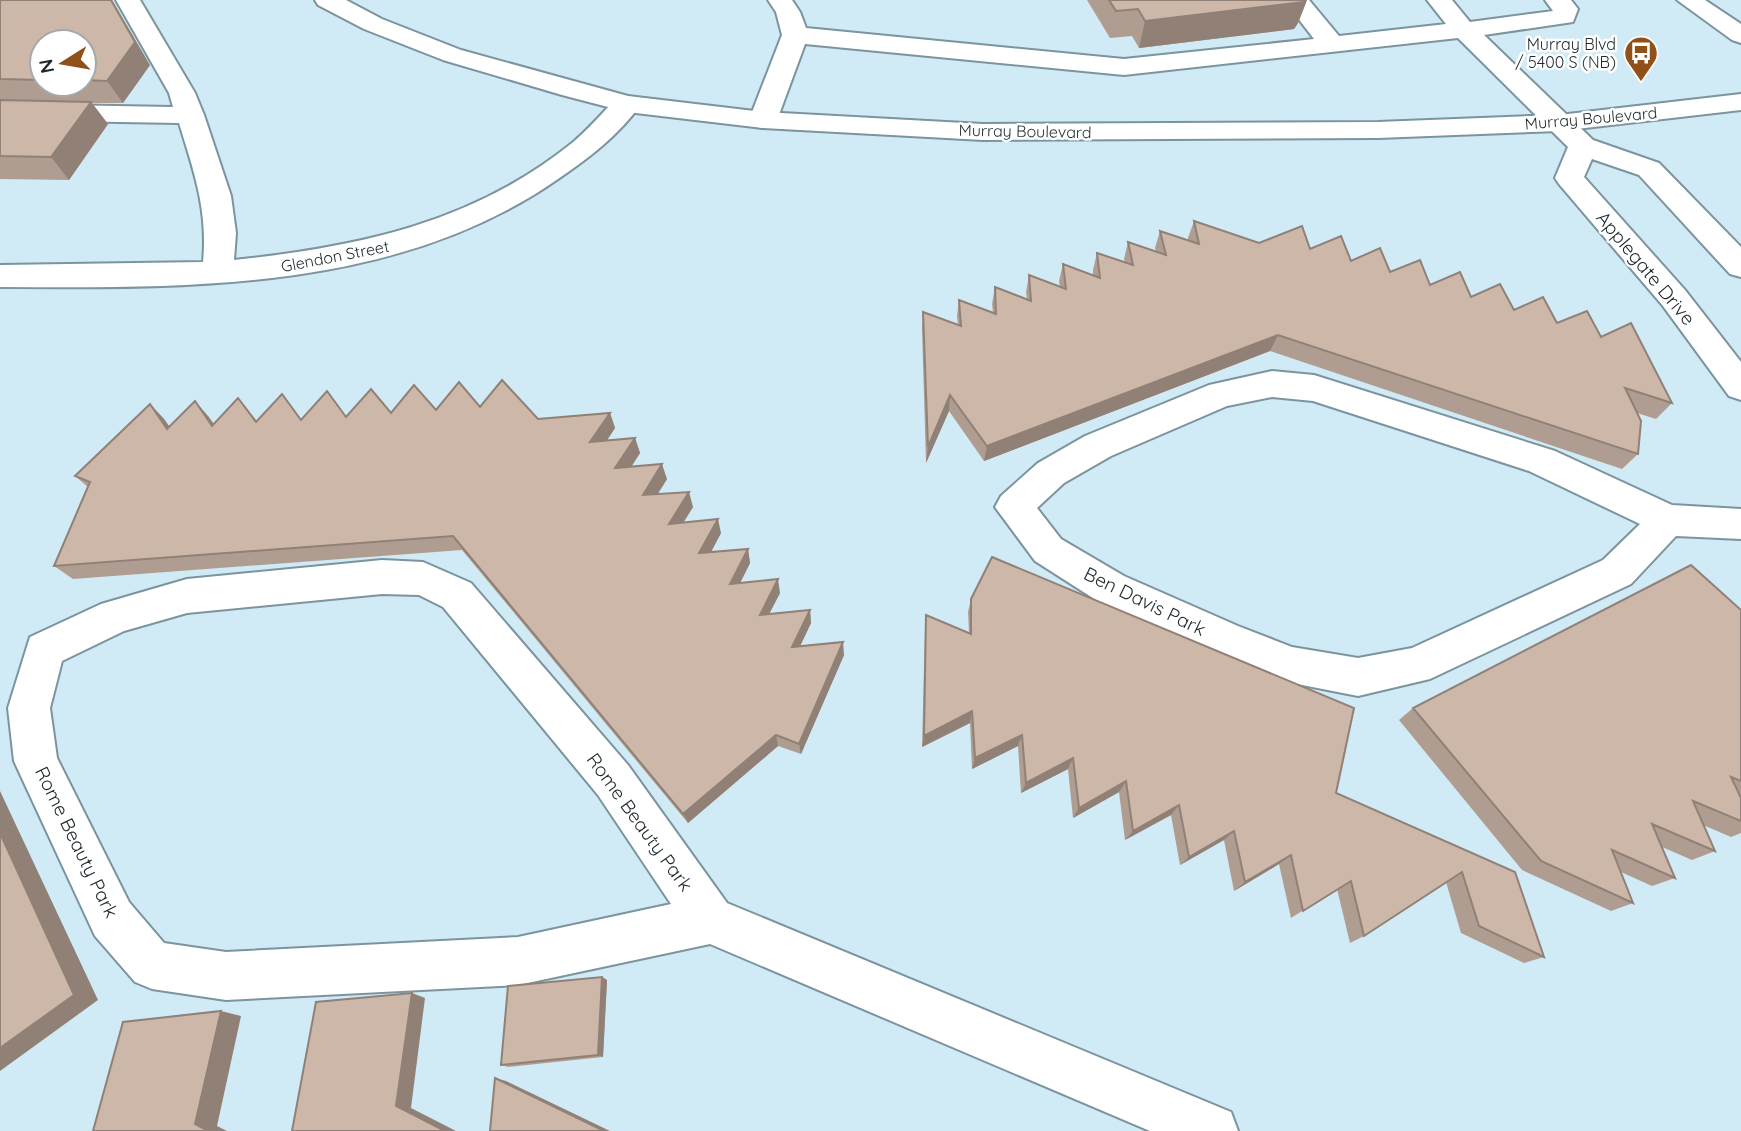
<svg xmlns="http://www.w3.org/2000/svg" width="1741" height="1131" font-family="Quicksand,sans-serif">
<style>
.lines{fill:none;stroke-linecap:round;stroke-linejoin:round}
.minor-casing{stroke:#7b949e;stroke-width:4}
.major-casing{stroke:#7b949e;stroke-width:4}
.minor{fill:#fff;fill-rule:evenodd}
.major{fill:#fff;fill-rule:evenodd}
.wall{fill:#b09d91;fill-rule:evenodd}
.shaded-wall{fill:#908076}
.building{fill:#cdb7a9;stroke:#908076;stroke-width:2}
.labels{text-anchor:middle;stroke-width:5;stroke-linejoin:round;paint-order:stroke}
.far-poi-label{font-size:16px;fill:#1f292d;stroke:#fff;text-anchor:end}
.far-street-label{font-size:16px;fill:#1f292d;stroke:#fff}
.street-label{font-size:19px;fill:#1f292d;stroke:#fff}
</style>
<rect width="100%" height="100%" fill="#d0eaf6"/>
<g class="lines">
<g class="minor-casing">
<path id="minor" d="M116 0H140L195 93 204 115 231 196 236 233 234 260C358 247 473 223 572 143 588 130 602 113 617 98L627 96 637 98 641 104C619 135 589 158 558 179 396 292 190 288 0 287V265L203 262C208 210 194 172 179 123L0 120V104L173 107 169 93Z
M768 0H792L800 12 806 28 1124 59 1314 39 1284 0H1309L1339 36 1446 24 1427 0H1452L1470 22 1553 11 1545 0H1571L1578 9 1573 22 1484 35 1593 140 1659 163 1741 247V277L1730 274 1639 175 1592 159 1584 177 1685 290 1741 362V400L1729 396 1663 306 1559 184 1555 178 1568 147 1458 38 1124 75 805 44 777 120 773 126 763 128 753 126 749 120 782 35 776 12Z
M1677 0H1705L1741 24V43L1732 40Z
M1272 371 1314 375 1555 451 1672 505 1741 509V539L1676 536 1631 584 1430 679 1358 696 1292 683 1210 652 1096 600 1035 561 995 507 1001 496 1038 463 1085 436 1209 385ZM1272 397 1313 401 1529 471 1640 524 1603 560 1412 648 1358 658 1292 647 1238 626 1124 576 1061 539 1037 508 1064 483 1111 456 1227 406Z
M382 560 423 562 471 583 628 765 727 903 1231 1112 1238 1131H1150L710 944 518 985 226 1000 152 989 135 982 95 936 14 761 8 708 30 637 101 604 187 579ZM382 594 419 595 443 607 598 795 671 904 518 937 226 952 164 943 129 902 57 758 50 708 62 661 124 631 187 613Z"/>
</g>
<g class="major-casing">
<path id="major" d="M315 0H346L382 19 461 50 628 96 763 112 983 124 1378 122 1559 115 1741 94V110L1559 131 1378 138 983 140 763 128 627 112 562 95 443 60 364 29 318 5Z"/>
</g>
<use href="#minor" class="minor"/>
<use href="#major" class="major"/>
</g>
<path class="wall" d="M0 0 150 65 123 103H92L108 124 69 180 0 179ZM42 42H84V84H42Z
M1087 0H1307L1298 23 1294 29 1139 48 1132 36 1110 38Z
M1194 221 1259 243 1310 249 1390 272 1601 337 1672 403 1656 419 1637 413 1638 454 1622 469 1270 351 984 461 949 411 926 463 922 328 923 312 958 325 957 316 959 300 993 312 992 304 995 287 1027 299 1026 292 1029 275 1060 287 1059 281 1063 264 1093 275V270L1097 253 1125 263 1124 259 1128 242 1156 252 1155 248 1160 231 1188 240V238Z
M238 398 257 421 301 420 480 407 538 419 610 413 615 428 607 440 635 438 640 453 631 467 667 479 657 494 693 507 683 522 721 533 711 552 748 549 750 563 740 583 780 593 769 614 810 610 811 623 800 646 844 655 801 754 778 746 688 823 462 550 73 579 54 566 88 487 75 476 150 404 164 419 169 426 208 416 214 424Z
M971 599 1336 793 1515 872 1544 957 1524 963 1461 933 1446 882 1364 936 1350 943 1337 889 1291 918 1279 864 1234 891 1224 840 1180 865 1171 815 1125 840 1119 792 1073 818 1068 769 1021 793 1018 746 972 769 970 723 922 747 925 629 926 615 969 633 968 612Z
M1741 610V833L1731 837 1703 825 1715 851 1692 860 1662 847 1675 878 1652 886 1621 872 1633 903 1611 911 1522 870 1399 720 1413 708Z
M602 977 607 980 603 1057 508 1067 501 1065Z"/>
<path class="shaded-wall" d="M111 0H112L150 65 123 103 107 81Z
M1307 0 1298 23 1294 29 1139 48 1145 21Z
M91 102 108 124 69 180 51 157Z
M1278 335 1270 351 984 461 987 446Z
M950 395 949 411 926 463 928 447Z
M195 401 208 416 225 441 212 426Z
M150 404 164 419 181 444 167 429Z
M610 413 615 428 596 457 590 442Z
M635 438 640 453 621 483 615 468Z
M662 464 667 479 648 510 643 495Z
M689 492 693 507 674 538 669 524Z
M718 519 721 533 703 567 699 553Z
M748 549 750 563 733 597 730 584Z
M778 579 780 593 762 628 760 615Z
M810 610 811 623 794 659 792 647Z
M843 642 844 655 801 754 799 744Z
M972 711 970 723 922 747 924 736Z
M776 735 778 746 688 823 683 814Z
M1022 735 1018 746 972 769 975 758Z
M1073 758 1068 769 1021 793 1026 783Z
M1126 781 1119 792 1073 818 1079 808Z
M0 791 98 1000 0 1071Z
M1179 805 1171 815 1125 840 1133 831Z
M1234 831 1224 840 1180 865 1189 857Z
M1291 855 1279 864 1234 891 1245 882Z
M602 977 607 980 603 1057 598 1055Z
M412 993 425 998 411 1108 456 1131H445L396 1106Z
M221 1011 241 1016 217 1126 227 1131H208L195 1124Z
M495 1078 506 1081 610 1131H604Z"/>
<path class="building" d="M0 0H111L135 42 107 81 84 80V42H42V80L0 79Z
M1109 0H1305L1304 2 1145 21 1138 9 1116 11Z
M0 100 91 102 51 157 0 156Z
M1194 221 1259 243 1302 226 1310 249 1341 236 1351 261 1380 248 1390 272 1420 260 1430 285 1460 272 1471 297 1500 284 1514 310 1543 297 1557 323 1587 311 1601 337 1631 323 1672 403 1625 388 1641 421 1638 454 1278 335 987 446 950 395 928 447 923 312 961 326 959 300 996 314 995 287 1031 301 1029 275 1066 289 1063 264 1100 278 1097 253 1133 265 1128 242 1166 255 1160 231 1199 244Z
M502 380 538 419 610 413 590 442 635 438 615 468 662 464 643 495 689 492 669 524 718 519 699 553 748 549 730 584 778 579 760 615 810 610 792 647 843 642 799 744 776 735 683 814 453 536 54 566 90 482 75 476 150 404 167 429 195 401 212 426 238 398 256 422 282 394 301 420 327 391 346 417 371 389 391 413 414 385 436 410 459 382 480 407Z
M992 557 1354 708 1336 793 1515 872 1544 957 1479 926 1462 872 1364 936 1351 881 1303 911 1291 855 1245 882 1234 831 1189 857 1179 805 1133 831 1126 781 1079 808 1073 758 1026 783 1022 735 975 758 972 711 924 736 926 615 971 634V599Z
M1691 565 1741 610V781L1731 777 1741 798V821L1693 801 1715 851 1652 824 1675 878 1612 850 1633 903 1541 861 1413 708Z
M0 833 74 995 0 1048Z
M602 977 598 1055 501 1065 508 986Z
M412 993 396 1106 445 1131H292L316 1002Z
M221 1011 195 1124 208 1131H93L123 1022Z
M495 1078 604 1131H490Z"/>
<defs>
<g id="bus-pin" transform="scale(1.75)"><path d="M0 17L-7.5 6A9.5 9.5 0 1 1 7.5 6Z" fill="#905018" stroke="#fff"/><path d="M-5-6H5V4H4V6H2V4H-2V6H-4V4H-5ZM-3.5-4V0h7V-4ZM-3.5 1.2v1.5H-2V1.2ZM2 1.2v1.5H3.5V1.2Z" fill="#fff"/></g>
</defs>
<g fill-rule="evenodd">
<use href="#bus-pin" x="1641" y="53"/>
</g>
<g class="labels">
<g class="far-poi-label">
<text x="1616" y="50">Murray Blvd<tspan x="1616" dy="18">/ 5400 S (NB)</tspan></text>
</g>
<g class="far-street-label">
<text transform="translate(1591 118) rotate(-5)" y="6">Murray Boulevard</text>
<text transform="translate(1025 131) rotate(1)" y="6">Murray Boulevard</text>
<text transform="translate(335 256) rotate(-11)" y="6">Glendon Street</text>
</g>
<g class="street-label">
<text transform="translate(1646 268) rotate(50)" y="7">Applegate Drive</text>
<text transform="translate(1145 601) rotate(26)" y="7">Ben Davis Park</text>
<text transform="translate(640 822) rotate(54)" y="7">Rome Beauty Park</text>
<text transform="translate(77 842) rotate(64)" y="7">Rome Beauty Park</text>
</g>
</g>
<g transform="translate(63 63) rotate(259)"><circle r="33" fill="#ffffff" stroke="#a5a9ab" stroke-width="2"/>
<path d="M0-5L12 26L0 18L-12 26Z" fill="#905018"/>
<text y="-10" font-size="19" font-weight="bold" text-anchor="middle" fill="#1f292d">N</text>
</g>
</svg>
